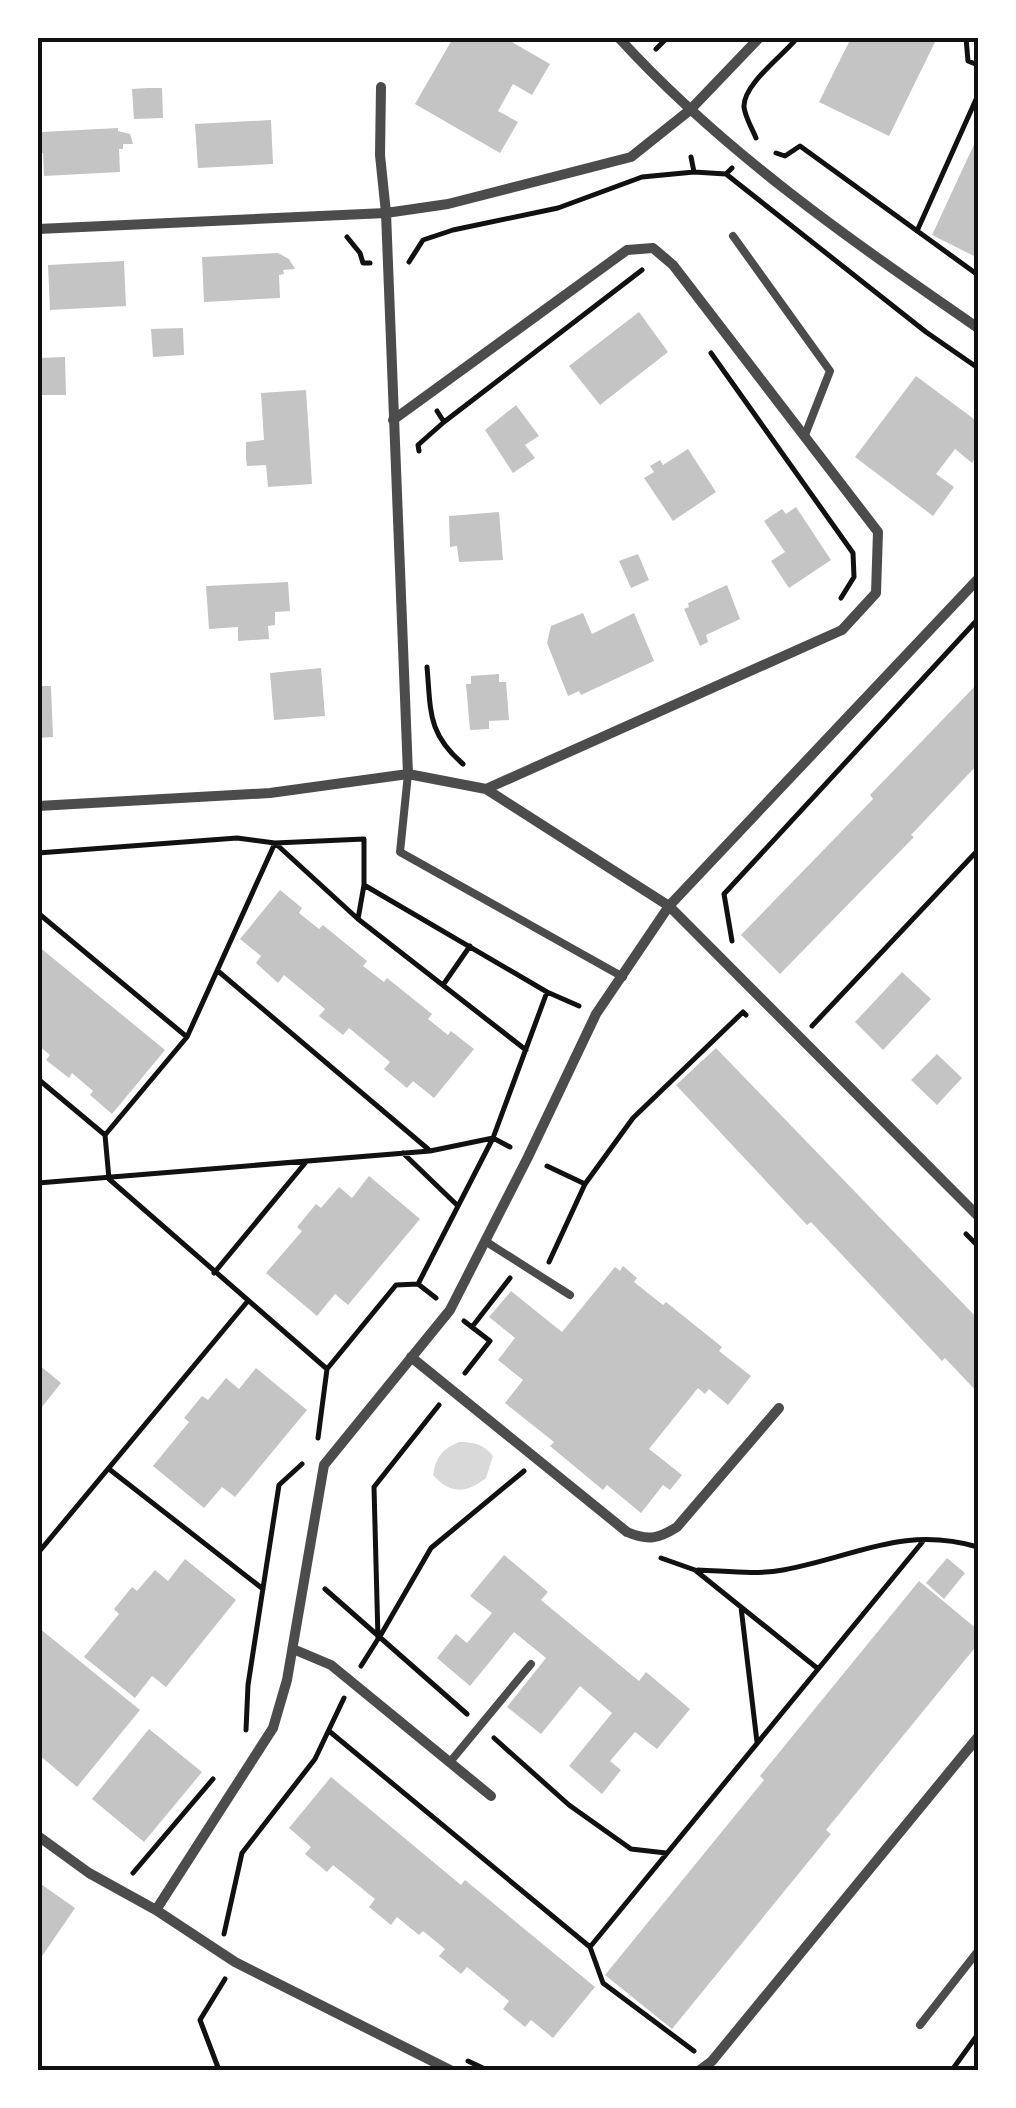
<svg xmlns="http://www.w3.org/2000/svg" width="1016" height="2108" font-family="Montserrat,sans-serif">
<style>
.water{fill:#d9d9d9}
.building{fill:#c4c4c4}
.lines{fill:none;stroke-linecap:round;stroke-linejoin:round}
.path{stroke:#111;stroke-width:5}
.service{stroke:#4c4c4c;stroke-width:8}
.minor{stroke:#4c4c4c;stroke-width:10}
.neatline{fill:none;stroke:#111;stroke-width:4}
</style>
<rect width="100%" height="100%" fill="#fff"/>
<path class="water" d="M459 1442C474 1442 483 1444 493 1456L486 1478C466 1494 450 1494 433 1475 436 1457 442 1449 459 1442Z"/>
<path class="building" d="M453 38H505L550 64 532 95 513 84 498 111 518 122 500 153 415 104Z
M851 38H937L889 136 819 102Z
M148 88H162L163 118 134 119 132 89Z
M271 120 273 164 198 168 195 124Z
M118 128V131L130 134 133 144H123V149H119L120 172 44 176 43 153H38V136L42 132Z
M978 136V258L932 235Z
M278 253 289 259 295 269 283 270 284 274 279 275 280 298 204 302 202 257Z
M124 261 126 306 50 310 48 265Z
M639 312 668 352 600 405 569 366Z
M183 328 184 355 153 357 151 329Z
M65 357 66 395H38V358Z
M916 376 978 422V454L972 463 955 449 936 474 954 487 933 516 855 457Z
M306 390 312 484 268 487 266 465 247 466 246 459V442L264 440 261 393Z
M516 405 539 436 525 445 535 458 513 473 485 430Z
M688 449 716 492 673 521 644 478 654 472 650 466 660 460 663 465Z
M796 507 831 560 789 588 771 561 785 552 764 521 782 509 786 514Z
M499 512 503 560 459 562 457 546 450 547 449 516Z
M638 554 649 580 631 588 619 561Z
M288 582 290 611 275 612V625L268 626 269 639 238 641V627L209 629 206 586Z
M727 585 740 619 706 635 708 642 700 646 684 609 689 607 688 603Z
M583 613 592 634 634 613 654 661 581 695 579 691 568 696 547 643 551 626Z
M321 668 325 716 274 720 270 673Z
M499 674V682H506L509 720 489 721V729L470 730 466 684H471V676Z
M978 683V764L911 835 914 837 780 974 741 935 873 799 870 795Z
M38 686H51L53 737 38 738Z
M280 890 302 908 299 913 319 929 323 925 367 961 363 966 384 982 387 978 432 1014 428 1019 448 1035 451 1031 474 1049 434 1098 413 1081 407 1088 384 1069 390 1062 349 1028 343 1035 319 1016 325 1009 284 975 278 983 256 963 261 956 240 939Z
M38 946 165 1050 112 1114 90 1095 93 1091 72 1073 69 1078 46 1060 50 1055 38 1045Z
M902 972 931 999 883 1050 855 1022Z
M716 1048 978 1319V1393L945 1358 942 1361 811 1222 807 1225 676 1085Z
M937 1054 962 1078 937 1105 911 1080Z
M369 1176 420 1219 348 1305 335 1294 317 1316 266 1273 302 1231 297 1227 316 1204 321 1208 339 1187 352 1198Z
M623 1266 637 1278 634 1282 663 1305 666 1302 722 1347 719 1351 751 1376 728 1405 709 1389 705 1394 698 1388 649 1449 682 1475 670 1490 663 1485 641 1513 607 1485 603 1490 550 1446 554 1442 505 1403 523 1380 498 1360 515 1338 489 1317 511 1291 562 1332 615 1267 620 1271Z
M38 1364 61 1383 38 1412Z
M256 1368 307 1410 235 1497 222 1487 204 1508 153 1466 189 1422 184 1418 202 1396 208 1400 226 1378 239 1389Z
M504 1555 548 1592 541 1600 639 1681 646 1672 690 1709 657 1749 635 1732 610 1761 621 1770 602 1794 569 1766 612 1713 580 1686 541 1734 507 1707 546 1658 514 1632 470 1686 437 1658 456 1634 467 1643 492 1613 470 1596Z
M947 1558 965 1573 944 1599 926 1583Z
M185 1559 236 1600 166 1687 152 1676 135 1698 84 1657 119 1614 114 1609 132 1587 137 1591 155 1570 168 1581Z
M919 1581 978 1630V1644L826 1830 831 1834 672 2029 605 1975 764 1780 760 1776Z
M39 1628 140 1710 77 1787 38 1754Z
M149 1729 202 1772 144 1842 92 1799Z
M331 1777 461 1885 465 1880 595 1987 553 2038 531 2020 525 2027 503 2009 509 2001 467 1967 461 1974 439 1956 445 1949 423 1931 419 1935 397 1917 391 1925 369 1907 375 1899 333 1865 327 1872 305 1854 311 1847 289 1828Z
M38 1882 75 1908 38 1962Z"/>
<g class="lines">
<path class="path" d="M966 38 968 61 978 65
M656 49 667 38
M756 138C752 128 745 117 744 107 743 84 784 55 797 38
M776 153 785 156 800 146 978 275
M691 157 694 172 726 174
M732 168 726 174 926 332 978 368
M917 231 978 95
M347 237 360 253 363 263H370
M409 262 423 240 453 230 558 208 642 177 694 172
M711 353 853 553 854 577 841 598
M437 411 444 422 642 270
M419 451 418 445 444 422
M427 667C431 711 427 733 463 764
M38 853 237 838 275 843 364 839V885L547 992 579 1006
M38 913 187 1037
M358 919 364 885
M732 941 724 894 978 619
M218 971 428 1149
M443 985 470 946
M812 1026 978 850
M38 1079 105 1135
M403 1153 458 1206
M547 1166 585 1184
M38 1183 430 1151 493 1138 510 1147
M966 1234 978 1246
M549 1262 585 1184 633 1118 743 1012 746 1015
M214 1273 306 1162
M436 1298 418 1284 493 1138 547 992
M464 1321 490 1341 465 1373
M472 1327 510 1278
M327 1369 109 1179 105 1135 187 1037 275 843 358 919 526 1050
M318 1438 327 1369 396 1285 418 1284
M109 1469 263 1589
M38 1553 247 1302
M661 1558 695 1570 817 1668
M698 1570C726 1571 755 1575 783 1570 855 1557 902 1525 978 1547
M325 1589 467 1714
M741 1607 757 1742
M379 1638 431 1548 524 1471
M361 1666 378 1639 374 1487 439 1405
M246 1730 248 1685 279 1485 302 1464
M329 1731 590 1947 924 1540
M494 1738 569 1805 631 1849 666 1853
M133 1873 213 1779
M224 1934 242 1853 315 1759 344 1698
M590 1947 603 1983 694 2051
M468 2061 487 2070
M219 2070 200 2020 225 1979
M952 2070 978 2034"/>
<path class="service" d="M733 236 830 371 805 435
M408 774 400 852 623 977
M485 1241 570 1295
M450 1762 531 1664
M920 2025 978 1951"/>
<path class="minor" d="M619 38C723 152 852 241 978 328
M381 87 380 155 386 213 408 774 486 789 669 906 978 1216
M38 229 386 213 448 204 631 157 690 110 759 38
M393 420 627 250 653 248 673 265 878 532 876 593 842 630 486 789
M38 806 270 793 408 774
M411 1357 627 1532C648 1541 658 1539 677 1527L779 1408
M293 1649 331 1665 491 1796
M38 1836 89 1873 156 1910 235 1962 450 2070
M156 1910 273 1728 287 1680 324 1465 450 1310 528 1157 596 1014 669 906 978 579
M700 2070 712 2061 978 1737"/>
</g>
<rect width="1016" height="2108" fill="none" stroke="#ffffff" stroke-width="80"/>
<rect x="40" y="40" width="936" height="2028" class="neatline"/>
</svg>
